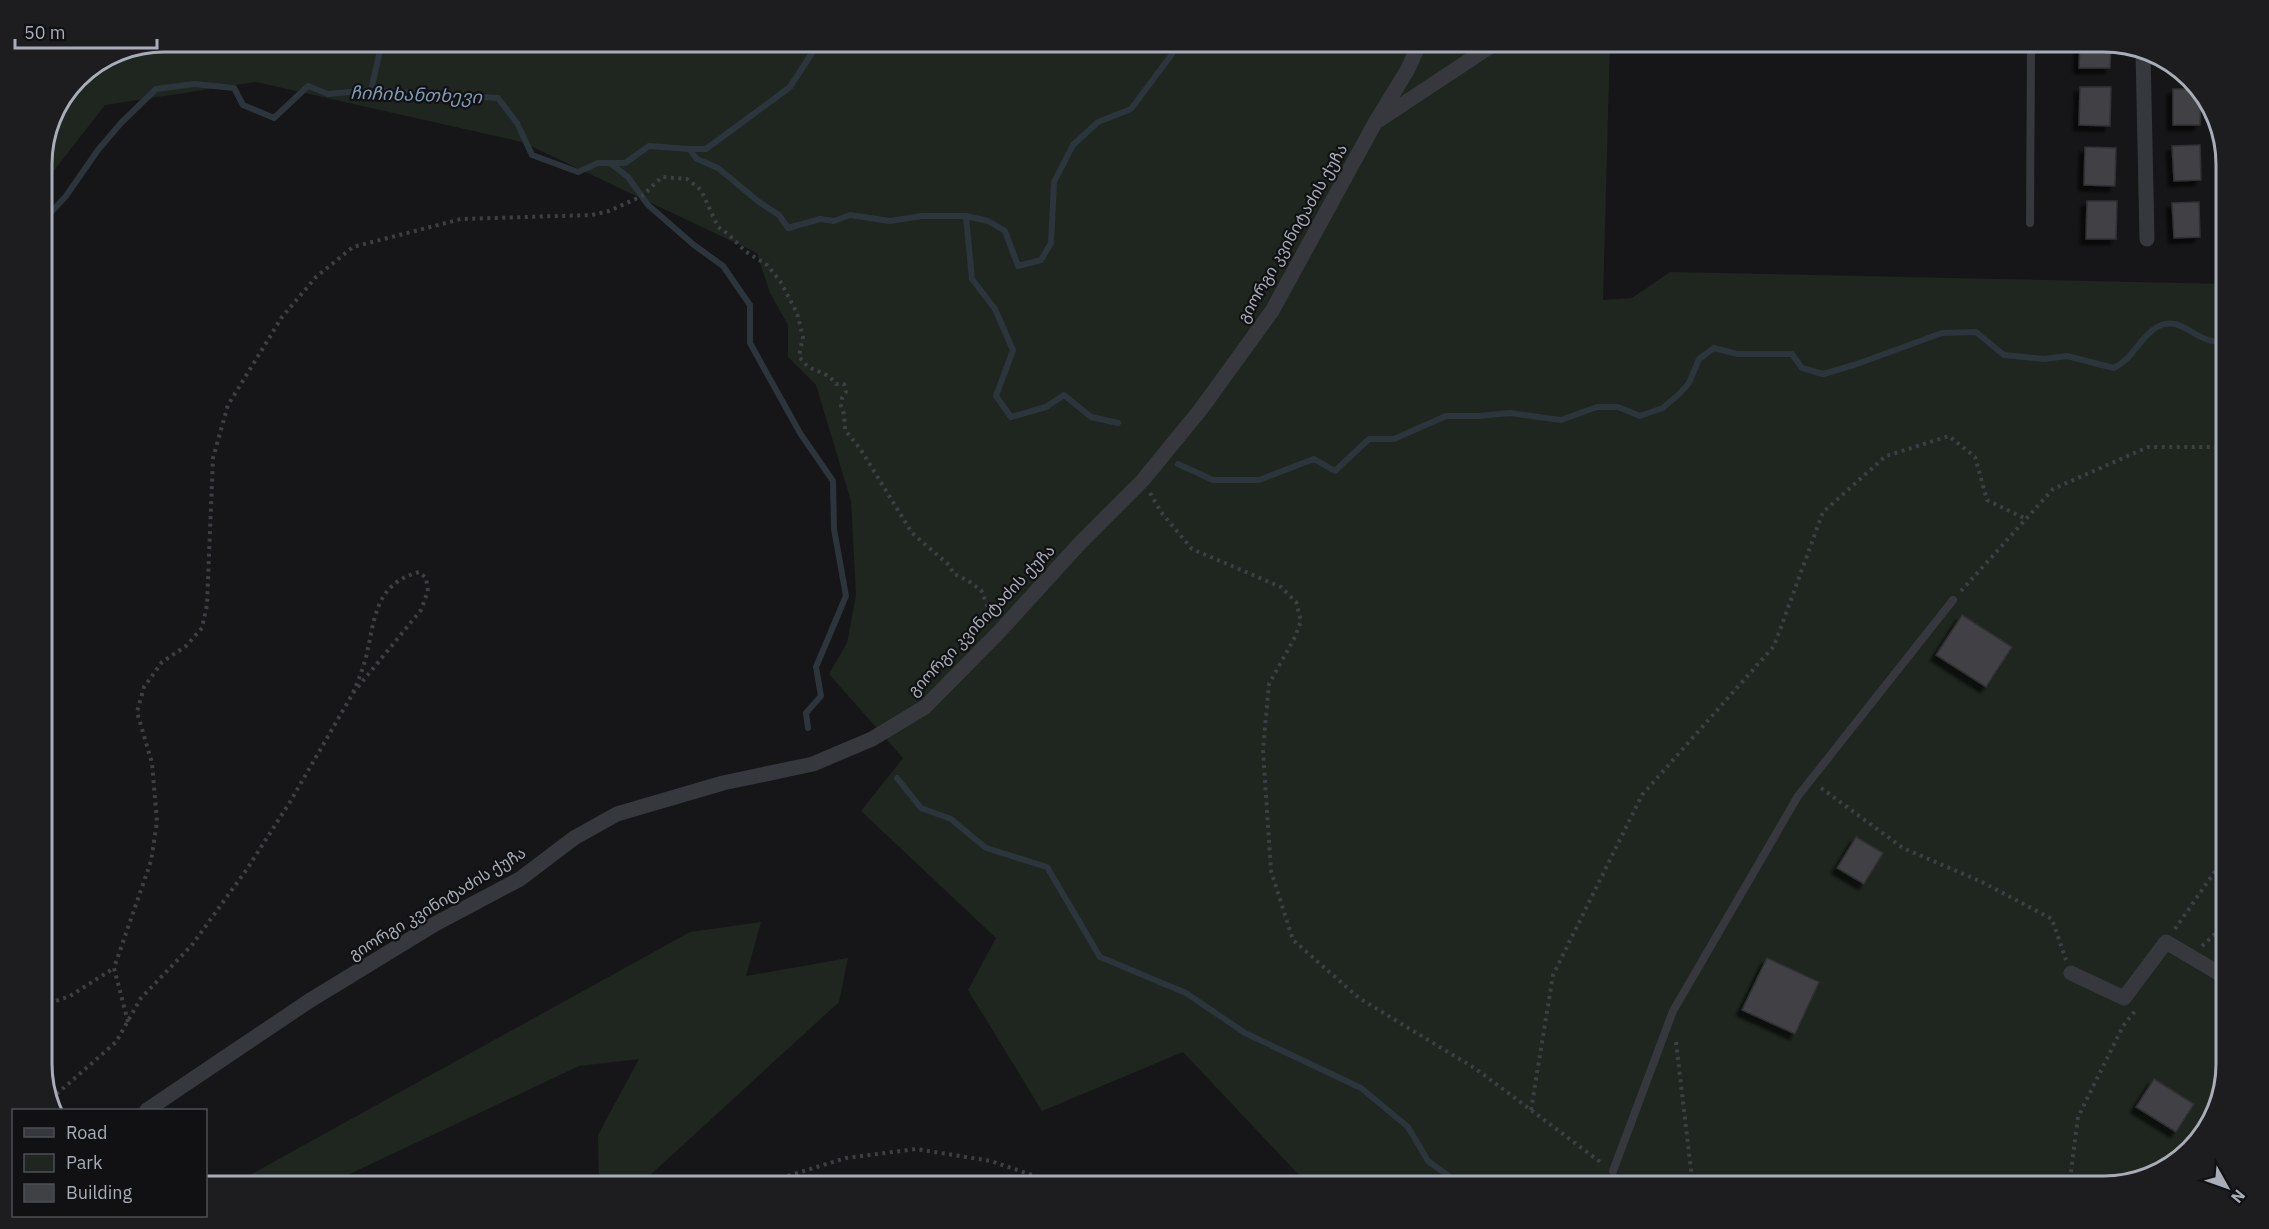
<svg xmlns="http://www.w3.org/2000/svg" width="2269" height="1229" font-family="'IBM Plex Sans','Noto Sans Georgian',sans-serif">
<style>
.green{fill:#1e261f}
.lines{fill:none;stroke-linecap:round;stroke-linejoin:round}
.stream{stroke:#2c353c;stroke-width:6}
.building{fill:#404145;stroke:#303034;stroke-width:1.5;filter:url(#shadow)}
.path{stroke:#3d3f44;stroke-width:4;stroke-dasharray:3 4.5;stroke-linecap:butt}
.service{stroke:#37383d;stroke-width:8}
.minor{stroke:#37383d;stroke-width:15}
.labels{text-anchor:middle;stroke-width:4.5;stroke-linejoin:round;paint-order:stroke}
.street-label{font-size:16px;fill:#a8adb8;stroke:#111113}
.water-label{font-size:18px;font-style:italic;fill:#7f9bb3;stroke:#111113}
.rim{fill:none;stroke:#a8adb8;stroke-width:3}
</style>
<defs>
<filter id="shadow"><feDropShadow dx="-5.5" dy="5.5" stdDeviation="1.5" flood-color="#0009"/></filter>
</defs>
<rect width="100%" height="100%" fill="#161618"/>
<path class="green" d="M165 42H1610L1603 300 1632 298 1670 272 2227 284V1064L2214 1119 2166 1170 2104 1187H1313L1297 1173 1183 1052 1042 1111 968 990 996 938 861 811 903 758 829 674 847 643 856 595 851 501 816 385 788 357V325L770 293 757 253 522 142 256 82 105 105 42 186V157L55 111 78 78 118 51Z
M761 922 746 976 848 958 839 1002 647 1178 623 1187H599L598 1135 639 1059 579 1066 322 1187H228L690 932Z"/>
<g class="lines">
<path class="stream" d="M371 90 382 42
M689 149H706L790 87 819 42
M610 163 628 177 648 205 694 245 723 266 750 305V343L800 433 833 481 834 529 846 596 816 667 821 696 806 713 808 728
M966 216 972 279 995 309 1013 350 996 396 1011 417 1046 407 1064 395 1091 417 1118 423
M42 222 66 196 98 150 121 123 156 89 194 84 234 88 243 105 274 118 308 86 328 94 371 90 498 98 517 123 532 155 578 172 598 163H625L649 146 689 149 697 159 718 168 759 202 779 215 788 228 820 219 834 221 850 215 890 221 922 216H966L988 221 1005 231 1018 266 1041 260 1051 243 1054 182 1073 145 1098 122 1131 109 1181 42
M1178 464 1213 480H1259L1314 459 1335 471 1369 439H1394L1446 416H1478L1510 413 1561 420 1597 407H1618L1640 416 1663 408 1679 394 1689 383 1699 359 1714 348 1737 354H1792L1802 368 1823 374 1854 365 1942 333 1976 332 2004 355 2044 359 2067 356 2114 368C2133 359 2139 338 2157 327 2179 314 2195 340 2213 341 2217 341 2223 339 2227 338
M897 778 921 808 951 819 986 848 1047 867 1100 957 1186 993 1245 1033 1361 1088 1408 1127 1428 1161 1464 1187"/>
</g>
<path class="building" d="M2080 42 2111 44 2110 68H2079Z
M2080 87H2111L2110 126 2079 125Z
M2173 89H2198L2201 92 2200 125H2173Z
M2200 145 2201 180 2174 181 2172 146Z
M2085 147 2116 148 2115 186 2084 185Z
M2087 201H2117L2116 239H2086Z
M2199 202 2200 237 2174 238 2172 203Z
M1962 615 2012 647 1986 687 1936 655Z
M1856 837 1883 853 1864 884 1837 868Z
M1767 958 1819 982 1795 1034 1742 1010Z
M2154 1079 2194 1104 2176 1132 2136 1107Z"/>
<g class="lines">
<path class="path" d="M1150 493 1161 512 1192 549 1281 587 1296 602 1301 621 1295 637 1269 684 1263 750 1271 871 1293 940 1359 998 1476 1069 1603 1164
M1961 591 2053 489 2148 447H2227
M1821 788 1903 848 1982 882 2052 919 2066 960
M2175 929 2227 854
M2202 946 2227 923
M42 1006 70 996 114 968
M128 1022 114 968 151 861 157 822 152 763 137 712 144 687 162 662 186 646 202 628 207 605 213 458 228 405 282 317 316 277 353 247 461 219 592 215 609 211 642 196 662 177 687 179 701 190 718 227 728 234 745 251 767 265 780 281 797 313 803 337 799 356C810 375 825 368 836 384H844L846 392 842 398 841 406 844 414 845 430 861 450 912 533 949 565 954 574 967 580 981 590 992 618
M1676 1042 1693 1187
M51 1099 116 1042 141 998 192 945 247 869 290 802 353 693 421 610 428 591 426 578 419 572C374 584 375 620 366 657 363 669 358 681 353 693
M1531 1110 1553 975 1642 795 1774 646 1823 512 1886 456 1949 436 1975 457 1987 500 2026 519
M1621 1177 1635 1187
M752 1187 846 1158 916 1149 991 1161 1067 1187
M2069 1187 2078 1117 2123 1026 2135 1011"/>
<path class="service" d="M2030 223 2031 42
M1613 1171 1673 1011 1798 796 1953 600"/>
<path class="minor" d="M2143 51 2147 239
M1379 120 1497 42
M2071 973 2124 998 2166 942 2227 978
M147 1110 309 1001 435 924 520 879 574 838 617 814 723 783 813 764 872 739 925 707 998 633 1081 542 1143 480 1201 409 1272 311 1375 123 1408 69 1420 42"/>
</g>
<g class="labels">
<g class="street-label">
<text transform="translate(1292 233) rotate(-60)" y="6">გიორგი კვინიტაძის ქუჩა</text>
<text transform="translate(981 620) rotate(-46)" y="6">გიორგი კვინიტაძის ქუჩა</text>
<text transform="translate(437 903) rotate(-31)" y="6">გიორგი კვინიტაძის ქუჩა</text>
</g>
<g class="water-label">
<text transform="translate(416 95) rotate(2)" y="6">ჩიჩიხანთხევი</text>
</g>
</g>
<path d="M0 0H2269V1229H0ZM164 52H2104A112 112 0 0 1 2216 164V1064A112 112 0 0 1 2104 1176H164A112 112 0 0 1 52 1064V164A112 112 0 0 1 164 52Z" fill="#1d1d20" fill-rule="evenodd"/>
<path class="rim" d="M164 52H2104A112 112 0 0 1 2216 164V1064A112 112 0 0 1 2104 1176H164A112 112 0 0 1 52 1064V164A112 112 0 0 1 164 52Z"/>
<rect x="12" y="1109" width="195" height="108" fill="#111113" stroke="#4d4f55" stroke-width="1.5"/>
<rect x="24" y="1128" width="30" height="9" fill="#37383d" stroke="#4d4f55" stroke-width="1.5"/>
<text x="66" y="1139" font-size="18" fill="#a8adb8">Road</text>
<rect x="24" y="1154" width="30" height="18" fill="#1e261f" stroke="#4d4f55" stroke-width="1.5"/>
<text x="66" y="1169" font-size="18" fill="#a8adb8">Park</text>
<rect x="24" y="1184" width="30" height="18" fill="#404145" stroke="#4d4f55" stroke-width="1.5"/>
<text x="66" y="1199" font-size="18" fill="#a8adb8">Building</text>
<g transform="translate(2227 1187) rotate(130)" stroke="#111113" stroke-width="4.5" paint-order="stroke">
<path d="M0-4.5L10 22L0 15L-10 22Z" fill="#a8adb8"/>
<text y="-9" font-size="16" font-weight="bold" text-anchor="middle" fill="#a8adb8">N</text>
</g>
<path d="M15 39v9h142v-9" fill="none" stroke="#a8adb8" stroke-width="3"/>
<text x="24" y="39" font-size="18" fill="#a8adb8" stroke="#111113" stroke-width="4.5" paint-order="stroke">50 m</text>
</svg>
